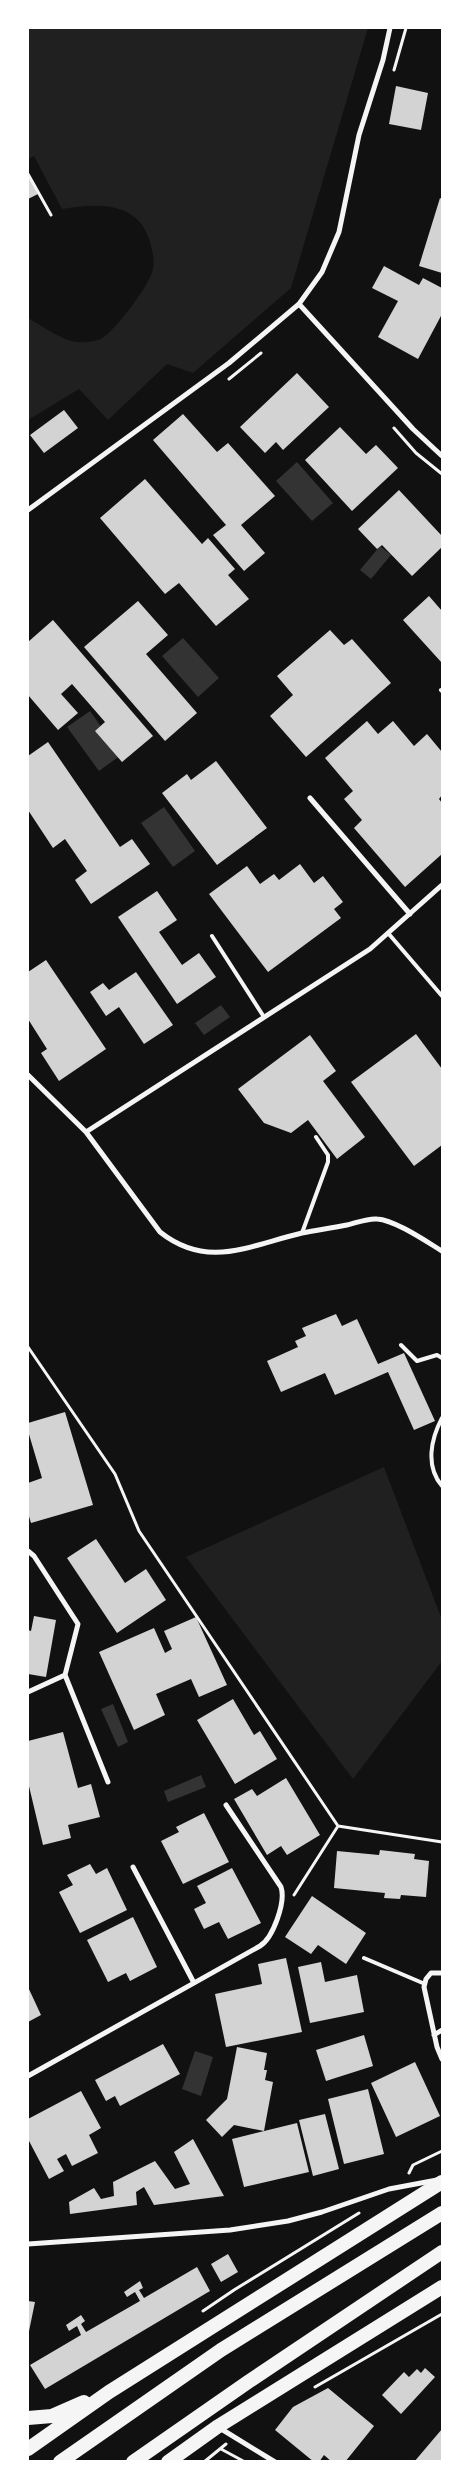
<svg xmlns="http://www.w3.org/2000/svg" width="470" height="2489" font-family="'Open Sans',sans-serif">
<style>
.green{fill:#202020}
.water{fill:#333}
.building{fill:#d3d3d3}
.lines{fill:none;stroke-linecap:round;stroke-linejoin:round}
.path{stroke:#f5f5f5;stroke-width:3}
.service{stroke:#f5f5f5;stroke-width:4}
.minor{stroke:#f5f5f5;stroke-width:5}
.trunk{stroke:#f5f5f5;stroke-width:14}
</style>
<rect width="100%" height="100%" fill="#111"/>
<path class="green" d="M28 28H368L291 288 193 373 167 364 108 420 79 389 28 420V318C41 325 64 342 78 342 84 343 96 341 101 339 114 332 150 285 153 269 155 259 152 249 149 239 137 201 96 203 62 209L34 156 28 159Z
M384 1467 442 1620V1661L353 1779 186 1557Z"/>
<path class="water" d="M297 462 333 503 312 521 276 481Z
M380 546 391 555 371 579 360 570Z
M183 638 219 678 198 697 162 656Z
M90 711 121 755 99 771 67 727Z
M164 807 195 851 173 867 141 823Z
M221 1005 230 1017 204 1035 195 1023Z
M113 1704 128 1742 118 1747 101 1709Z
M201 1775 206 1787 168 1802 164 1791Z
M195 2051 213 2057 201 2096 182 2089Z"/>
<path class="building" d="M396 86 428 93 421 130 389 124Z
M28 175 38 194 28 199Z
M440 198 442 199V273L419 266Z
M384 266 419 285 423 278 442 288V314L418 359 378 337 398 301 372 288Z
M297 373 329 407 283 450 276 442 265 453 240 427Z
M64 410 78 428 44 453 30 435Z
M183 414 217 452 228 443 275 496 241 525 265 553 244 571 213 535 226 525 153 440Z
M340 427 366 454 376 445 398 468 352 511 305 460Z
M145 479 202 544 208 538 235 569 228 575 249 599 216 626 179 583 165 594 100 518Z
M399 490 442 536V547L412 576 382 545 377 549 358 529Z
M429 596 442 611V663L403 620Z
M138 601 168 635 146 654 197 713 165 741 84 647Z
M53 620 153 736 122 762 95 731 105 722 72 684 61 694 78 713 58 730 28 695V642Z
M330 630 344 645 352 639 391 683 306 757 270 716 293 695 277 676Z
M367 721 378 734 393 721 414 746 427 734 442 752V795L439 799 442 803V854L405 887 354 828 362 820 344 799 353 791 325 758Z
M48 742 120 847 132 839 150 864 91 904 75 880 87 871 65 839 53 848 28 810V756Z
M216 761 267 828 217 865 162 793 187 774 191 780Z
M300 864 314 883 323 876 343 902 334 909 341 918 268 972 209 894 247 866 260 884 274 874 279 880Z
M157 891 177 920 159 932 182 965 199 953 216 977 177 1004 118 917Z
M46 960 106 1049 59 1081 41 1053 47 1049 28 1019V972Z
M136 972 173 1025 144 1044 119 1007 106 1016 90 992 103 983 109 990Z
M416 1034 442 1069V1145L414 1166 351 1082Z
M310 1035 336 1071 323 1081 365 1137 337 1159 308 1120 291 1133 264 1123 238 1089Z
M336 1314 342 1326 357 1319 378 1364 404 1353 435 1421 414 1430 388 1372 335 1395 325 1373 281 1392 267 1361 298 1347 295 1341 306 1336 302 1328Z
M65 1412 93 1505 31 1523 28 1513V1483L42 1478 28 1431V1423Z
M96 1539 125 1583 146 1569 166 1600 117 1633 67 1558Z
M34 1616 56 1620 46 1677 28 1674V1630L31 1631Z
M196 1617 227 1685 199 1697 191 1679 156 1694 165 1715 134 1730 99 1652 154 1628 165 1653 172 1649 164 1631Z
M233 1699 254 1735 260 1731 277 1759 235 1784 197 1720Z
M63 1732 78 1788 91 1784 100 1817 68 1825 71 1838 43 1845 28 1782V1741Z
M286 1778 320 1835 287 1855 281 1846 267 1855 234 1799 252 1789 257 1796Z
M204 1813 229 1862 183 1884 161 1841 179 1832 176 1827Z
M380 1850 415 1854 414 1859 429 1861 426 1897 401 1895 400 1899 384 1898 385 1893 334 1888 337 1851 379 1855Z
M90 1864 96 1874 107 1868 127 1910 80 1933 59 1892 73 1885 67 1875Z
M232 1868 261 1923 228 1939 219 1922 204 1929 194 1909 206 1903 197 1886Z
M312 1896 366 1933 346 1964 318 1945 311 1954 285 1937Z
M133 1917 157 1967 130 1981 126 1973 108 1982 87 1940Z
M286 1958 302 2032 226 2047 215 1994 262 1984 258 1964Z
M321 1962 325 1982 357 1975 364 2012 310 2023 298 1967Z
M28 1987 41 2015 28 2022Z
M364 2035 373 2066 326 2081 316 2050Z
M163 2044 180 2074 120 2106 115 2096 106 2101 95 2080Z
M237 2047 267 2053 264 2070H267L265 2080 273 2082 264 2131 234 2125 222 2137 206 2120 227 2099Z
M415 2062 440 2116 396 2137 371 2083Z
M368 2089 384 2154 344 2164 328 2099Z
M81 2091 101 2128 89 2135 98 2153 72 2166 66 2154 57 2159 64 2171 49 2179 28 2139V2119Z
M325 2114 339 2169 313 2176 299 2120Z
M297 2123 309 2172 244 2187 232 2139Z
M193 2139 224 2196 154 2205 144 2187 136 2192 137 2205 70 2214 69 2202 94 2188 101 2199 114 2196 113 2182 155 2161 175 2189 190 2184 174 2152Z
M228 2254 238 2272 221 2282 211 2264Z
M197 2267 210 2291 45 2389 30 2365 81 2335 77 2326 69 2331 66 2325 81 2315 85 2321 81 2324 86 2332 140 2301 135 2292 127 2297 124 2292 140 2281 143 2288 139 2290 144 2298Z
M28 2301 35 2302 28 2336Z
M425 2368 435 2377 401 2414 382 2395 404 2372 409 2377 417 2369 421 2373Z
M328 2388 374 2426 345 2462H332L324 2455 319 2462H314L275 2430 293 2407Z
M442 2429V2462H414Z"/>
<g class="lines">
<path class="path" d="M394 70 406 28
M28 174 51 215
M229 379 261 353
M394 428 416 453 442 474
M28 1347 115 1474 139 1531 338 1826 442 1842
M294 1895 338 1826
M409 2173 413 2165 442 2151
M203 2311 234 2290 359 2213
M315 2387 442 2314
M221 2449 245 2462
M204 2462 226 2444"/>
<path class="service" d="M441 690 442 691
M388 933 442 996
M212 936 264 1017
M302 1233 328 1162V1155L316 1137
M401 1345 417 1361 437 1355 442 1358
M442 1418C431 1439 425 1466 442 1486
M364 1958 425 1984"/>
<path class="minor" d="M299 304 413 429 442 456
M28 510 229 363 299 304 322 272 339 232 359 135 383 60 390 28
M310 798 410 914
M28 1075 86 1132 160 1232C208 1270 250 1245 302 1233 317 1230 332 1228 347 1225 356 1223 368 1218 377 1219 395 1220 427 1242 442 1251
M86 1132 370 949 442 885
M28 1551 34 1556 78 1624 65 1675 28 1692
M65 1675 108 1782
M133 1867 194 1983
M442 1973H431L426 1979 424 1987 437 2047 442 2059
M434 2035 442 2030
M28 2076 260 1946C273 1938 286 1902 281 1887L226 1805
M28 2244 230 2230 288 2221 322 2212 389 2189 437 2180
M218 2427 275 2462"/>
<path class="trunk" d="M28 2418 52 2416 84 2402
M28 2449 109 2392 442 2182
M60 2462 221 2350 442 2213
M133 2462 248 2382 442 2252
M168 2462 217 2427 442 2287"/>
</g>
<rect width="470" height="2489" fill="none" stroke="#ffffff" stroke-width="58"/>
</svg>
